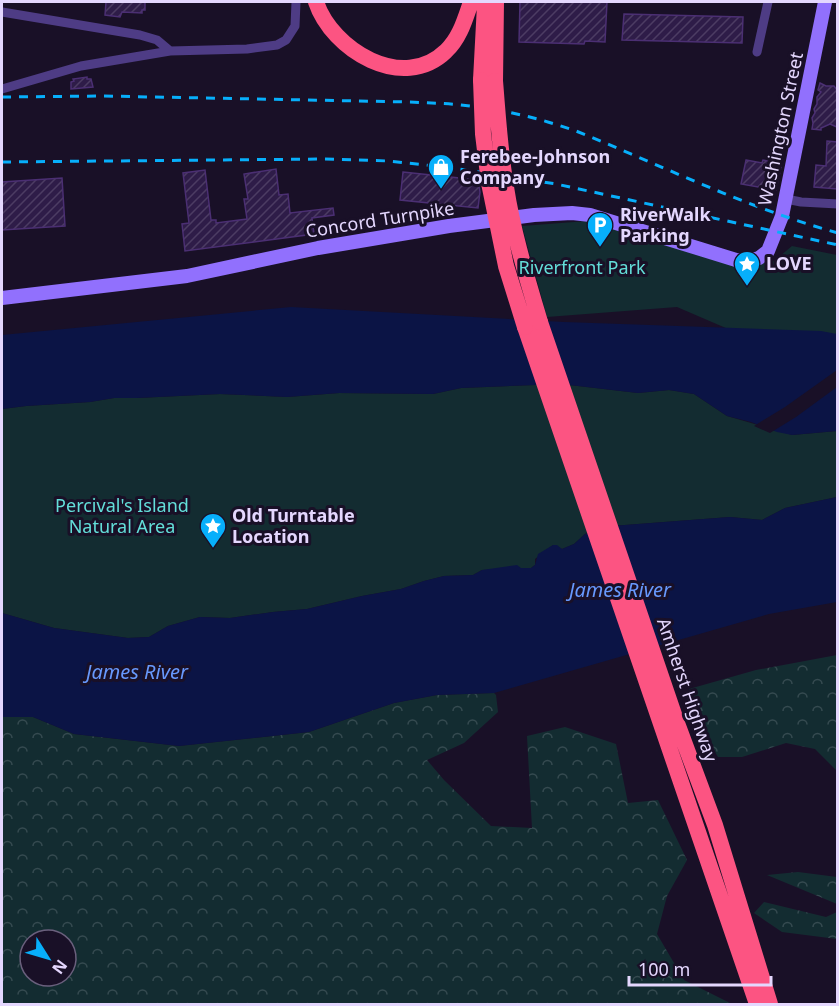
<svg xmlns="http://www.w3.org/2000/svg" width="839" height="1006" font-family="'Noto Sans',sans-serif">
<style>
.forest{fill:url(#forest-crowns);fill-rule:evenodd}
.green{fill:#132c31}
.water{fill:#0b1445}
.pier{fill:#191027}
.building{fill:url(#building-hatch);stroke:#4b2f73;stroke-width:1.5}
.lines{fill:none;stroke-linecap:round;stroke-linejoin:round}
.street{stroke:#4e3c85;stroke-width:9}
.secondary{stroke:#9170fd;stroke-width:14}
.highway{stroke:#fc5482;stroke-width:16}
.rail{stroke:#07affb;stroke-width:3;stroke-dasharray:9 8;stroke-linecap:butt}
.highway-bridge{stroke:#fc5482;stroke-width:16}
.labels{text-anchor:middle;stroke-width:6;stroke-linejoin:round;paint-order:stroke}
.street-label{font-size:18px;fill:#e4d7fe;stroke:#191027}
.poi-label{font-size:18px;font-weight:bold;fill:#e4d7fe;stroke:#191027;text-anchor:start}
.park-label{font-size:18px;fill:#63ded9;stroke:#191027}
.water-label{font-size:20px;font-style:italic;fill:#6798fc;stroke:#191027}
</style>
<defs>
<pattern id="forest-crowns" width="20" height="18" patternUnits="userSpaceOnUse" patternTransform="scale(1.5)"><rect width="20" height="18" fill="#132c31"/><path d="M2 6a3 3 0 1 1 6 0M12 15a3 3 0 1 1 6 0" fill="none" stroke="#354a50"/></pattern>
<pattern id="building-hatch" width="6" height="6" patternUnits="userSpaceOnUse" patternTransform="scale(1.5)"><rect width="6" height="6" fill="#2e1c48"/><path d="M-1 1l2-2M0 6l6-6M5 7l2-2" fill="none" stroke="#4c3c63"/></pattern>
</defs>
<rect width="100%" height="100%" fill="#191027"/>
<path class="forest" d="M837 655V771L815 749 786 743 742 757H718L696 719 689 689 756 670Z
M494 693 496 695 498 712 464 743 427 760 444 780 491 826 532 828 527 736 565 727 616 744 628 803 658 800 687 860 667 896 657 934 684 980 732 1004H2V717H33L74 734 179 746 309 732 394 703 437 695ZM30 940H66V976H30Z
M798 872 837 877V904L767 875Z
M764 902 826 917 837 912V939L782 932 754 913Z"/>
<path class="green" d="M587 221 747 266 774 261 792 246 837 255V350L756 341 677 307 547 317 522 226Z
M561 384 638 393 669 390 694 394 727 416 792 435 837 431V497L785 508 762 520 730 517 612 526 585 534 574 544 562 549 553 545 535 559V565L531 568 482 570 473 575 444 576 424 581 401 589 362 596 307 609 273 612 230 618 200 617 168 626 149 637 128 638 54 628 2 613V409L26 406 90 402 114 398H137L220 394 287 397 339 393 433 394 461 388Z"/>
<path class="water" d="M291 307 564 322 821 331 837 334V431L792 435 777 432 751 422 727 416 694 394 669 390 638 393 561 384 461 388 433 394 339 393 287 397 220 394 137 398H114L90 402 26 406 2 409V335Z
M837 497V602L769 614 494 693 437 695 394 703 309 732 179 746 74 734 33 717H2V613L54 628 128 638 149 637 168 626 200 617 230 618 273 612 307 609 362 596 401 589 424 581 444 576 473 575 482 570 517 565 521 568H531L535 565 538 554 553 545H557L562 549 574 544 585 534 612 526 730 517 762 520 785 508Z"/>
<path class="pier" d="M837 370V387L796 417 770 433 754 426 785 407Z"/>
<path class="building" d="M106 2H145V10H142V13L122 12 120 17 105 15Z
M520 2H607L605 42 585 41 584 44 519 42Z
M624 14 743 17 742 43 622 40Z
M87 77V79H91L93 87 71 89V82L74 81 73 79Z
M820 83 826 86H834L837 90V127L830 124 821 128V130L812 129 813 123 812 118 815 113 814 109 817 104V97L821 92 818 90Z
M827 141 837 142V189L814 187 816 165 826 166Z
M746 160 762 163 763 160 775 162 774 166 781 167 776 190 741 184Z
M276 169 279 195 288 194 290 213 333 208 334 215 312 218 314 234 185 251 182 224 189 223 183 173 205 170 211 220H216V223L247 219 244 199H248L244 174Z
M403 172 478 180 480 192 478 208 400 200Z
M62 178 65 226 2 230V182Z"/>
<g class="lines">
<path class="street" d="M2 12 140 35 157 40 170 51 247 49 277 45 286 40 295 26 296 2
M757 52 768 2
M2 89 81 66 170 51
M786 199 801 202 838 204"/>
<path class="secondary" d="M2 298 187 276 318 248 449 226 534 215 572 213 590 215 736 260 749 261 759 258 768 251 782 216 825 2"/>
<path class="highway" d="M316 2C332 50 403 93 446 51 460 38 465 19 471 2
M481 80 485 5
M495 81 496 2
M540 322 677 723 715 825 770 1004
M525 327 757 1004"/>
<path class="rail" d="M2 97 102 96 410 102C427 103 444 103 461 105 501 109 539 118 576 131 663 166 747 208 838 233
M2 162 324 159 389 161 453 168 556 184 838 245"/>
<path class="highway-bridge" d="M481 80 483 134 489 183 506 266 525 327
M495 81C498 117 500 152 506 187 513 233 527 278 540 322"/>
</g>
<defs>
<g id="shop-pin" transform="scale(1.35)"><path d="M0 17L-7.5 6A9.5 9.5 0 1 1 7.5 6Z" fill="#07affb" stroke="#191027"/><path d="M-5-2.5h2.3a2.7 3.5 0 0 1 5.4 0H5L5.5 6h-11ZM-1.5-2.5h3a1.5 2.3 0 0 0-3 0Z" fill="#fff"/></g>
<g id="parking-pin" transform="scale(1.35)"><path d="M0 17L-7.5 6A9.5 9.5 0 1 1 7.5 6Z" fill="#07affb" stroke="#191027"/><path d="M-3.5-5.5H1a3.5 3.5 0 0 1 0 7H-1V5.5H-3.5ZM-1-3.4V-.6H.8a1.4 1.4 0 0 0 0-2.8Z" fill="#fff"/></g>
<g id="sight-pin" transform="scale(1.35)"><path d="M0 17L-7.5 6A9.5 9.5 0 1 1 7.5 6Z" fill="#07affb" stroke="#191027"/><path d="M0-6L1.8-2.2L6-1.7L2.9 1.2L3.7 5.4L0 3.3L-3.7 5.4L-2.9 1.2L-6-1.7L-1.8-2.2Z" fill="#fff"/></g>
</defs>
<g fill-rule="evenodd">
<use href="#shop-pin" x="441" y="167"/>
<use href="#parking-pin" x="600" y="225"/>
<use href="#sight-pin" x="747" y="264"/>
<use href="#sight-pin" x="213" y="526"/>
</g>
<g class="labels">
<g class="street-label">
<text transform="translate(781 129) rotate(-78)" y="6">Washington Street</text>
<text transform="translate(380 220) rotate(-9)" y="6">Concord Turnpike</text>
<text transform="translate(687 690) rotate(71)" y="6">Amherst Highway</text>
</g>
<g class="poi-label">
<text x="460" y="163">Ferebee-Johnson<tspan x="460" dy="21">Company</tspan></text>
<text x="620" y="221">RiverWalk<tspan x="620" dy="21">Parking</tspan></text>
<text x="766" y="270">LOVE</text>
<text x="232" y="522">Old Turntable<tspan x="232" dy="21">Location</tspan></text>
</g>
<g class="park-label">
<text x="582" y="274">Riverfront Park</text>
<text x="122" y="512">Percival's Island<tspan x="122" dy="21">Natural Area</tspan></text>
</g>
<g class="water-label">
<text x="620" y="597">James River</text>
<text x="137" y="679">James River</text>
</g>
</g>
<rect width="839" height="1006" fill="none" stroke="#e4d7fe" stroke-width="6"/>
<g transform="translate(48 958) rotate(127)"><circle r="28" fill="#191027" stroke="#6a607d" stroke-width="1.5"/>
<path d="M0-4.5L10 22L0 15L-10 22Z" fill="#07affb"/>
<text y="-9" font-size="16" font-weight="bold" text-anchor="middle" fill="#e4d7fe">N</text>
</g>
<path d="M629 976v9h142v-9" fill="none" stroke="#e4d7fe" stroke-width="3"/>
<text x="638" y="976" font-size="18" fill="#e4d7fe" stroke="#191027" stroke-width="4.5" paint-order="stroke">100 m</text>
</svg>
